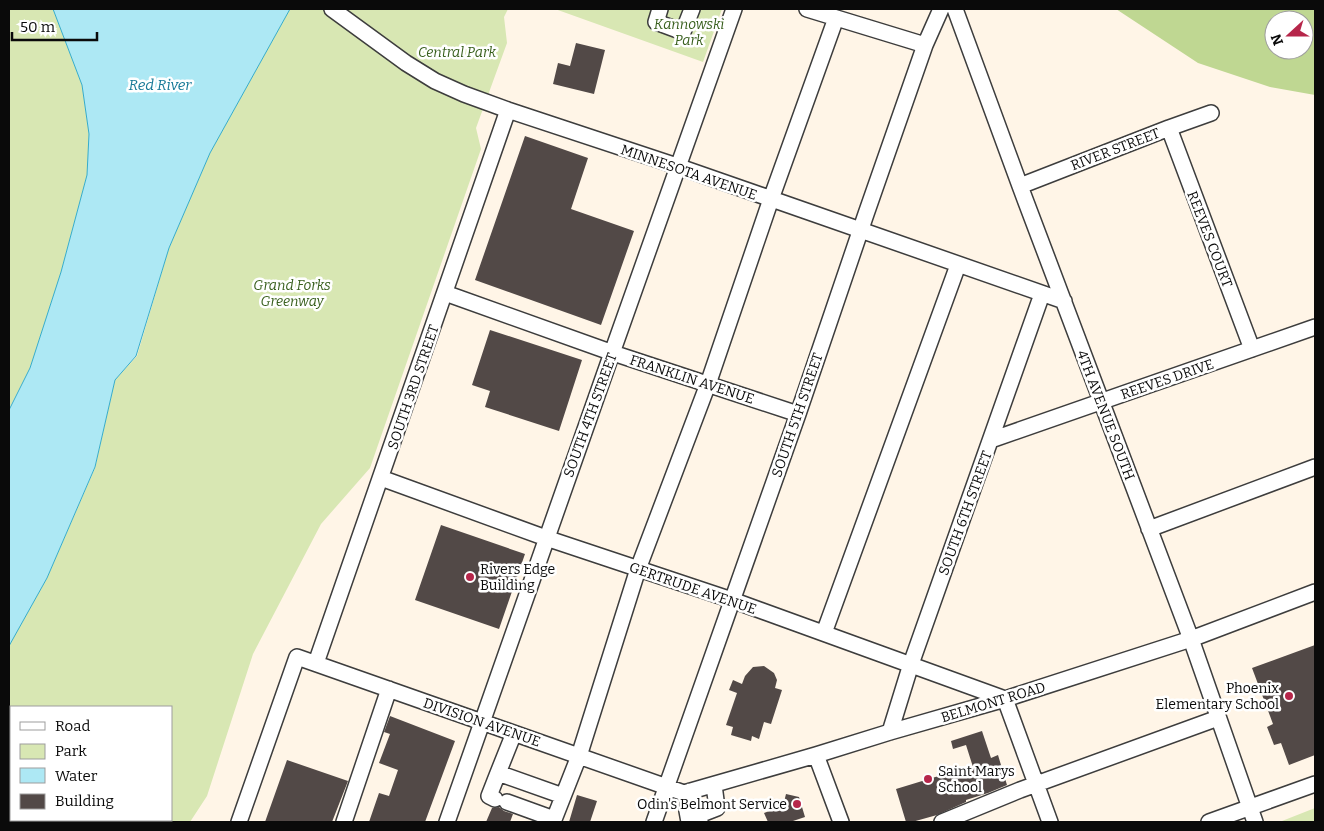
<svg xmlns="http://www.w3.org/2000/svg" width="1324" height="831" font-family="Bitter,serif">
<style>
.green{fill:#d8e7b3;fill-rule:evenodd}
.forest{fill:#bfd792;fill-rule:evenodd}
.water{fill:#ade8f4;stroke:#36acca}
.building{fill:#524947}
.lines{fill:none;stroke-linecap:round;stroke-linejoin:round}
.minor-casing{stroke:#3d3d3d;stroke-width:18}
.minor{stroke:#fff;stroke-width:15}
.poi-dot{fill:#b6264a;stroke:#fff;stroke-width:2}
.labels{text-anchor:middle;stroke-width:5;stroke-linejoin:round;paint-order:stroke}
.park-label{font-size:14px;font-style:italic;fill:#385f1d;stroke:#fff}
.street-label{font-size:14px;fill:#0a0a0a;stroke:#fff}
.poi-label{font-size:14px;fill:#0a0a0a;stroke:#fff;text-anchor:start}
.water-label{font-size:15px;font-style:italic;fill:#177997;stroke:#fff}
</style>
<rect width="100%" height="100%" fill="#fff5e7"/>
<path class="green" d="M9 9H53L82 85 89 134 87 175 61 272 30 368 9 409Z
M290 9H508L504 17 507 43 476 128 481 149 370 468 321 524 253 654 207 796 190 822H9V646L47 578 95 468 115 380 137 356 169 248 210 153ZM11 707H171V820H11Z
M555 9H722L703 62Z
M1315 808V822H1283L1282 821Z"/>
<path class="forest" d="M1116 9H1315V95L1270 87 1198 63ZM1274 20H1304V50H1274Z"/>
<path class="water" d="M53 9H290L210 153 169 248 136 356 115 380 95 467 47 578 9 646V410L30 368 61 272 87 175 89 134 82 85Z"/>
<path class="building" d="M576 43 605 50 594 94 553 84 558 63 570 66Z
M525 136 588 158 571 209 634 231 601 325 475 280Z
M490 330 582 360 559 431 485 407 490 391 472 385Z
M441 525 525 554 499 629 415 600Z
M1315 645V755L1289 765 1281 743 1274 745 1267 727 1273 724 1252 668Z
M764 666 774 673 777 680 775 688 782 690 771 724 764 722 759 739 752 736 751 741 731 735 733 727 726 725 737 693 729 690 733 680 742 684 745 676 753 667Z
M390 716 455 741 425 822H369L379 793 389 796 398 770 379 763 390 734 384 732Z
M982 731 991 758 998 755 1007 785 988 793 966 800V802L937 815 912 822H906L896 789 955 771 956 773 973 767 966 745 953 749 951 741Z
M287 760 348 781 332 822H265Z
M786 794 799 797 805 817 790 822H768L764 813 783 806Z
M577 795 597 801 590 822H569Z
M499 807 504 811 513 814 510 822H486L492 808Z"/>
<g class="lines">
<g class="minor-casing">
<path id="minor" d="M332 9 406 63 435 81 464 94 508 110 677 166 1064 301
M660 9 656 22 683 32 692 9
M807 9 925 45
M955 9 1020 186 1191 639 1255 822
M1169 128 1252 349
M1020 186 1169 128 1211 113
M445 293 613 353 798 414
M991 440 1315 327
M381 478 546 538 732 600 1005 699 1050 822
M1149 529 1315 467
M824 633 958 265
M316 663 508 110
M890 732 911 664 1042 294
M514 733 498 773 563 796
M816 755 841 822
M495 799 489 796 498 773
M507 802 554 819
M700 820 699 815 717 808 714 785
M239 822 297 657 684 793 816 755 890 732 1005 699 1191 639 1315 592
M344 822 389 689
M447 822C544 552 636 279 734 9
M553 822 579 756 638 569 708 384 771 199 836 18
M654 822 798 414 866 214 925 45 941 9
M689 822 687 811 690 791
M942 822 1020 790 1218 718
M1209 822 1315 784"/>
</g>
<use href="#minor" class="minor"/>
</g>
<g class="poi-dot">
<circle cx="470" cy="577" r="5"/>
<circle cx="1289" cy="696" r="5"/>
<circle cx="928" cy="779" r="5"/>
<circle cx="797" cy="804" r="5"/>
</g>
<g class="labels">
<g class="park-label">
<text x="689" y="29">Kannowski<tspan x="689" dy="16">Park</tspan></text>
<text x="457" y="57">Central Park</text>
<text x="292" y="290">Grand Forks<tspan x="292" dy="16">Greenway</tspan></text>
</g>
<g class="street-label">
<text transform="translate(1115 149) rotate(-21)" y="5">RIVER STREET</text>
<text transform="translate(689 172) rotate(19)" y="5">MINNESOTA AVENUE</text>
<text transform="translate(1210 239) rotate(69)" y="5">REEVES COURT</text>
<text transform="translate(692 379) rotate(18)" y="5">FRANKLIN AVENUE</text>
<text transform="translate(1167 379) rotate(-19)" y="5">REEVES DRIVE</text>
<text transform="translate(413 387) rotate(-71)" y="5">SOUTH 3RD STREET</text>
<text transform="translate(590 415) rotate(-70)" y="5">SOUTH 4TH STREET</text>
<text transform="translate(797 415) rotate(-71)" y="5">SOUTH 5TH STREET</text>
<text transform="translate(1106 415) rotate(69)" y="5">4TH AVENUE SOUTH</text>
<text transform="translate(965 513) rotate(-70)" y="5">SOUTH 6TH STREET</text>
<text transform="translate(693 588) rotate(19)" y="5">GERTRUDE AVENUE</text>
<text transform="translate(993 702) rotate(-17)" y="5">BELMONT ROAD</text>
<text transform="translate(482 722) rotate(19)" y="5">DIVISION AVENUE</text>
</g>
<g class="poi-label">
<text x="480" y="574">Rivers Edge<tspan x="480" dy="16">Building</tspan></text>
<text x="1279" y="693" text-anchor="end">Phoenix<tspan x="1279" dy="16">Elementary School</tspan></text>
<text x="938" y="776">Saint Marys<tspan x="938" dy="16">School</tspan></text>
<text x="787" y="809" text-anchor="end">Odin's Belmont Service</text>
</g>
<g class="water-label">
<text x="160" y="90">Red River</text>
</g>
</g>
<rect width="1324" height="831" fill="none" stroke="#0a0a0a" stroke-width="20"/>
<rect x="10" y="706" width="162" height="115" fill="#ffffff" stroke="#9d9d9d"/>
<rect x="20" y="722" width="25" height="8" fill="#ffffff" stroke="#9d9d9d"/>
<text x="55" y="731" font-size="15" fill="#0a0a0a">Road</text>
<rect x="20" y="744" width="25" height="15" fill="#d8e7b3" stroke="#9d9d9d"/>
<text x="55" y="756" font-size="15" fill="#0a0a0a">Park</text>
<rect x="20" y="768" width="25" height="15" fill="#ade8f4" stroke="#9d9d9d"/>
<text x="55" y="781" font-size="15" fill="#0a0a0a">Water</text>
<rect x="20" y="794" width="25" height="15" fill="#524947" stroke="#9d9d9d"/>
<text x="55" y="806" font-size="15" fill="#0a0a0a">Building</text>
<g transform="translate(1289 35) rotate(249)"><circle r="24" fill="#ffffff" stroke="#9d9d9d"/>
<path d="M0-4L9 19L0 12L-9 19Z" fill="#b6264a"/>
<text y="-8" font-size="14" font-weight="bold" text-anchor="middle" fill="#0a0a0a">N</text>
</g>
<path d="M12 32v8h85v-8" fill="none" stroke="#0a0a0a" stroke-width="2.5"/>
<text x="20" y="32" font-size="15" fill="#0a0a0a" stroke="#ffffff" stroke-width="4" paint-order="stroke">50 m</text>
</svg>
